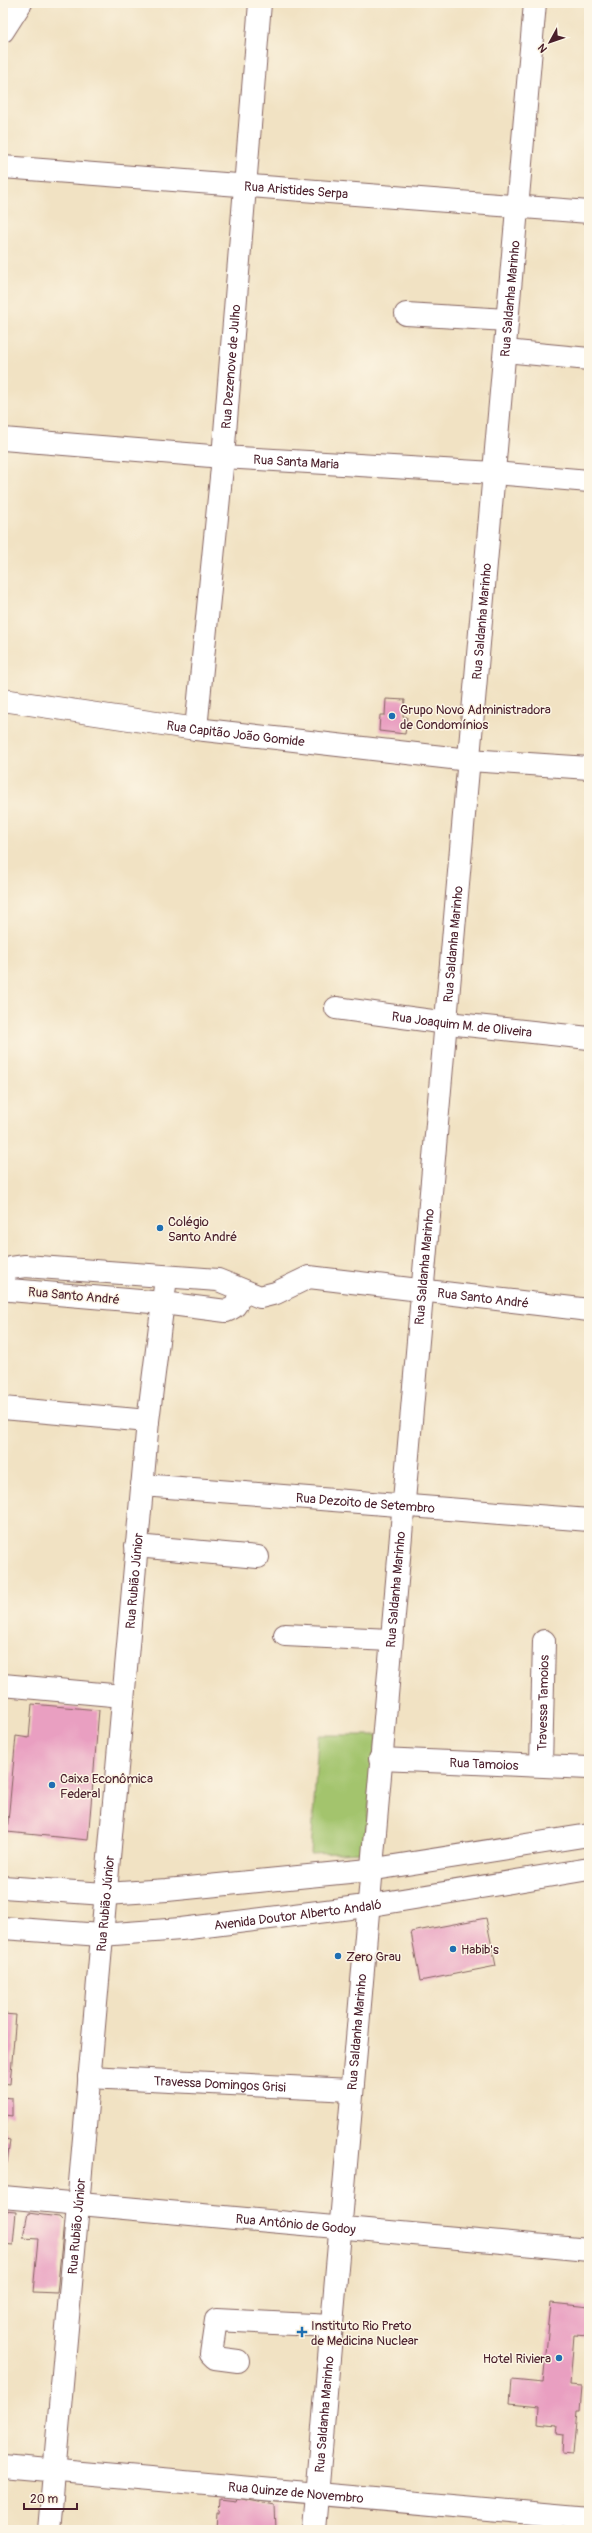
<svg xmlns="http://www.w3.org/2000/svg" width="592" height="2533" font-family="Pangolin,sans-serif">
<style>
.green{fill:#a3c46d;stroke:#76724c}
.building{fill:#e99fc1}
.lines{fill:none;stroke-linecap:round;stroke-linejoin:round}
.minor-casing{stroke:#846360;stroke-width:24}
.major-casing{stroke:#846360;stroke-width:24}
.minor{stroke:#fff;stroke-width:22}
.major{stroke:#fff;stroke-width:22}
.poi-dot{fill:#1f6fb2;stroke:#fcf5e5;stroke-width:1.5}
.labels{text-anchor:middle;stroke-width:3;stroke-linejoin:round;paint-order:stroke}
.street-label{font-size:13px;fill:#4a1f2b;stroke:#fcf5e5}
.poi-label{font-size:13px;fill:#4a1f2b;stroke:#fcf5e5;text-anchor:start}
</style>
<rect width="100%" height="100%" fill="#fcf5e5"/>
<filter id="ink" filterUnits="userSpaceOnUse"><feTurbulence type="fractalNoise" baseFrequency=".025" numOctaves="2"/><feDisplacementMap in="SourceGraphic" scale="8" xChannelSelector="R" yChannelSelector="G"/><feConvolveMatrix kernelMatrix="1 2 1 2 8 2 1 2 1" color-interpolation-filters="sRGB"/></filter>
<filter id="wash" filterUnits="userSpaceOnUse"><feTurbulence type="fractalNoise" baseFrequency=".012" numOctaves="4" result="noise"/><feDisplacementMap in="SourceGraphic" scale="16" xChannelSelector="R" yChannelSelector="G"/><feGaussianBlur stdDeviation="0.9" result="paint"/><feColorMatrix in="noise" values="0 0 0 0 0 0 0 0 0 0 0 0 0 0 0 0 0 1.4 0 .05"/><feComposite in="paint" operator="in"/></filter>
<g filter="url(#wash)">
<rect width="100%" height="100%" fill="#f1e2c3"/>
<path class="green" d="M318 1735H377L364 1852 311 1854Z"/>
<g id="blocks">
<path class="building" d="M386 699 405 700 403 717H407L405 734 379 731 380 715H385Z
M32 1704 99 1710 88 1840 7 1832 16 1736 29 1738Z
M486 1918 496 1966 420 1981 411 1932Z
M3 2014 16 2015 10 2084 3 2083Z
M3 2097 12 2098V2116L5 2115V2119H3Z
M3 2131 6 2132 5 2139 10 2140 7 2163 3 2162Z
M3 2211 16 2212 13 2245 3 2244Z
M28 2213 59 2217 64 2222 57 2293 33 2292 38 2239 23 2238Z
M551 2303 589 2307V2336L574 2335 570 2385 582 2386 580 2411H577L573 2454 562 2453 563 2435 556 2434 557 2425 538 2423 539 2407 510 2404 512 2380 543 2383Z
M237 2498 275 2505 276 2530 216 2529 217 2513H219L220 2499 236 2501Z"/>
</g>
</g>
<g filter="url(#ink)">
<use href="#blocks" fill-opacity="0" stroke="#846360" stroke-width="1"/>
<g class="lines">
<g class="minor-casing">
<g id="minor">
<path d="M3 31 21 3"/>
<path id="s1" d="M3 167 589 212"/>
<path d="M406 314 507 320"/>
<path d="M505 351 589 359"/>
<path id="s2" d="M3 439 223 457 494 473 589 481"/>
<path id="s3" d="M3 700 196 729 469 760 589 768"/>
<path id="s4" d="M196 729 223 457 260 3"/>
<path id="s5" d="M336 1008 447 1023 589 1038"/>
<path id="s6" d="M239 1290C238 1302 238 1307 226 1311L163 1303 10 1290 4 1285V1273L11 1268 25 1266 218 1280 260 1297 276 1293 309 1277 589 1310"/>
<path d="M3 1408 148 1421"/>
<path id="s7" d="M142 1485 589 1520"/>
<path d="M136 1546 258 1557"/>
<path d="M285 1635 390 1640"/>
<path d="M3 1685 123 1696"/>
<path id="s8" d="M380 1759 589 1768"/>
<path id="s9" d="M541 1765 544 1641"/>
<path id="s10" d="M89 2077 351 2090"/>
<path id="s11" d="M3 2197 589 2250"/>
<path d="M238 2361 215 2358 211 2354 216 2320 331 2326"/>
<path id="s12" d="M3 2466 589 2518"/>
<path id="s13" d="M49 2530 148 1421 166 1278"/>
<path id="s14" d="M314 2530C384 1687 463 845 535 3"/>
</g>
</g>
<g class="major-casing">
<g id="major">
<path d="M3 1887 105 1894 167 1890 369 1870 589 1835"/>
<path id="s15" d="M3 1928 101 1935 181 1929 366 1906 589 1869"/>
</g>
</g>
<use href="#minor" class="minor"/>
<use href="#major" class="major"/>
</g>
</g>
<g class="poi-dot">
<circle cx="392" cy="716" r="4"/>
<circle cx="160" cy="1228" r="4"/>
<circle cx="52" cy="1785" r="4"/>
<circle cx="453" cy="1949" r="4"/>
<circle cx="338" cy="1956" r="4"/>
<path d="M300 2326h4v4h4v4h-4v4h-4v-4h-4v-4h4z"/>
<circle cx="559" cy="2358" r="4"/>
</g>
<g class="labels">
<g class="street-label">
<text dy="5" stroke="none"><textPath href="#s1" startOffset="294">Rua Aristides Serpa</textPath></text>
<text dy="5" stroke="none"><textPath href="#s14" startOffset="2240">Rua Saldanha Marinho</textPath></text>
<text dy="5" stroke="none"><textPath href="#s4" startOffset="364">Rua Dezenove de Julho</textPath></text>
<text dy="5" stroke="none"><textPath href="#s2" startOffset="294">Rua Santa Maria</textPath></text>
<text dy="5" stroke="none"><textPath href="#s14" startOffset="1916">Rua Saldanha Marinho</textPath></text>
<text dy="5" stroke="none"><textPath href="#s3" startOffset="235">Rua Capitão João Gomide</textPath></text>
<text dy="5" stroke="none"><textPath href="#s14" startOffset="1592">Rua Saldanha Marinho</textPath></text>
<text dy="5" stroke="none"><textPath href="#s5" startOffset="127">Rua Joaquim M. de Oliveira</textPath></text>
<text dy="5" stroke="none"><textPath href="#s14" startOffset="1268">Rua Saldanha Marinho</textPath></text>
<text transform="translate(74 1295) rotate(5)" y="5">Rua Santo André</text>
<text dy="5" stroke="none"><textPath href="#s6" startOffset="754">Rua Santo André</textPath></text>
<text dy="5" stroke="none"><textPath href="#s7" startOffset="224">Rua Dezoito de Setembro</textPath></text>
<text dy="5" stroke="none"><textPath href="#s13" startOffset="953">Rua Rubião Júnior</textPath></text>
<text dy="5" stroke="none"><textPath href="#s14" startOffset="944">Rua Saldanha Marinho</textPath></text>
<text dy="5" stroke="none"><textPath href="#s9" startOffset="62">Travessa Tamoios</textPath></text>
<text dy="5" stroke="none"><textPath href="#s8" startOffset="104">Rua Tamoios</textPath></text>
<text dy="5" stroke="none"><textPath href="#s13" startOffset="629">Rua Rubião Júnior</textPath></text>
<text dy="5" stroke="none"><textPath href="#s15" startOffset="296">Avenida Doutor Alberto Andaló</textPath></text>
<text dy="5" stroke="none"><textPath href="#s14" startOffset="500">Rua Saldanha Marinho</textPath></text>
<text dy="5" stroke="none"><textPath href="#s10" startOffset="131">Travessa Domingos Grisi</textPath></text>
<text dy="5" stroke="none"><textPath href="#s11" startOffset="294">Rua Antônio de Godoy</textPath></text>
<text dy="5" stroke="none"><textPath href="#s13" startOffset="305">Rua Rubião Júnior</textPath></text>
<text dy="5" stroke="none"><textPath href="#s14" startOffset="116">Rua Saldanha Marinho</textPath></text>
<text dy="5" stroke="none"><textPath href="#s12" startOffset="294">Rua Quinze de Novembro</textPath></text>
</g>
<g class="poi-label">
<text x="400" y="714">Grupo Novo Administradora<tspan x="400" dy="15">de Condomínios</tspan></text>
<text x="168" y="1226">Colégio<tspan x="168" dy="15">Santo André</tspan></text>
<text x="60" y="1783">Caixa Econômica<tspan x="60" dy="15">Federal</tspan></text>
<text x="461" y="1954">Habib's</text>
<text x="346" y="1961">Zero Grau</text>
<text x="311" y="2330">Instituto Rio Preto<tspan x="311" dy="15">de Medicina Nuclear</tspan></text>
<text x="551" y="2363" text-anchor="end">Hotel Riviera</text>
</g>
</g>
<rect width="592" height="2533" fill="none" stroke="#fcf5e5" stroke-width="16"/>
<g transform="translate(550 42) rotate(230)" stroke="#fcf5e5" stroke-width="3" paint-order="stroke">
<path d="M0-3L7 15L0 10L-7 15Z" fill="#4a1f2b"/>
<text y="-6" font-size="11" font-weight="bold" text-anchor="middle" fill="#4a1f2b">N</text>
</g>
<path d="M24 2503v6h53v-6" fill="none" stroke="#4a1f2b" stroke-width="2"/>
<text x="30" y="2503" font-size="12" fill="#4a1f2b" stroke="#fcf5e5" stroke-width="3" paint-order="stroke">20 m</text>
</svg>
